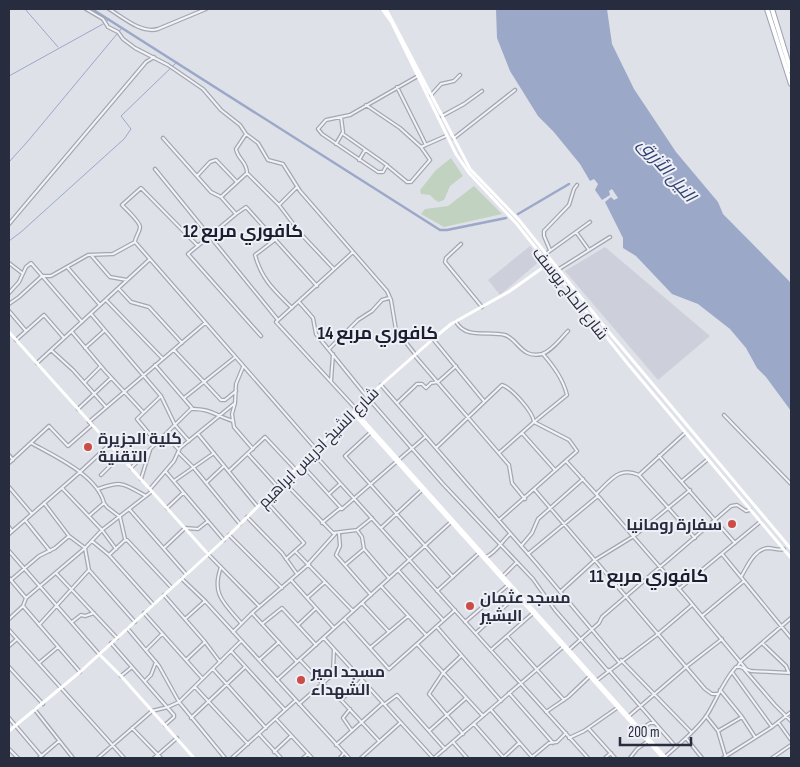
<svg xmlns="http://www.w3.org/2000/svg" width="800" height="767" font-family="'Sofia Sans Condensed',Cairo,sans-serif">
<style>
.built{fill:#cdd0da}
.green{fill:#c2d2c0}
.water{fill:#9ba8c8}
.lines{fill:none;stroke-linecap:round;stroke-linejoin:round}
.stream{stroke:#9ba8c8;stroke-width:1}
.canal{stroke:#9ba8c8;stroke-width:2.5}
.street-casing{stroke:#a4a7b2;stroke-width:4.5}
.primary-casing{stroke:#9fa3b4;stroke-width:6}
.street{stroke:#f2f3f7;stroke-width:2}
.secondary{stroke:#fff;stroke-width:3}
.primary{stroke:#fff;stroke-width:4}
.poi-dot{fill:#cc4c46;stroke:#eff0f6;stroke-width:2}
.labels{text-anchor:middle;stroke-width:4;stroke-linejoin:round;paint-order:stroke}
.street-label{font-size:16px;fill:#282c3f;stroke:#eff0f6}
.poi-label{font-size:16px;font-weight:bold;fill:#282c3f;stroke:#eff0f6;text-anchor:start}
.water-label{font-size:18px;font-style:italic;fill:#334372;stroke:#eff0f6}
.neighbourhood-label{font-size:18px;font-weight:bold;fill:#1b1e30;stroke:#eff0f6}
</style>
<rect width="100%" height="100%" fill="#dfe1e8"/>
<path class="built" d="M530 246 541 260 500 295 488 280Z
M605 247 710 336 658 380 565 271Z"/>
<path class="green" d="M451 158 463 176 450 186 444 200 439 202 435 200 430 195 421 194 420 190 436 170Z
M474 186 502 214 444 227 421 214 425 209 448 206Z"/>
<path class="water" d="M496 9H607L612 44 634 89 676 152 718 202 723 214 791 283V411L766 377 757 368 746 348 730 329 698 304 672 294 636 256 623 248V238L605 202 611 197 614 200 618 198 612 189 609 191 610 195 602 200 595 190 598 184 594 179 590 181 580 164 553 131 538 116 510 71 497 38Z"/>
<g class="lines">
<path class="stream" d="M25 9 58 47
M9 76 103 24 109 19
M9 162 28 141 122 28
M9 241 21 232 124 139 131 129 121 116 177 62"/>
<path class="canal" d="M92 9 440 230H447L506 218
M518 214 569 184"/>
<g class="street-casing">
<path id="street" d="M86 9 103 19 108 27 118 32 123 39 135 48 168 65 203 89 221 110 240 125 246 134 258 143 268 160 283 164 300 191 387 291 391 300 396 330 415 354
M109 9C123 17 141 34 158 29L206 9
M397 87 426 145
M431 95 441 84 454 81 460 75
M442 116 464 104 482 91
M343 134 384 163 407 182H411L430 160 421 147 400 128 366 105
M163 138 211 192 221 197 236 214
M454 138 515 90
M336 144 343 132 341 117
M421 147 446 136
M359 160 365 150
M387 165 383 172H378L322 134 318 129 326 120 350 115 418 76
M155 169 278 320
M247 173 279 205
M197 176 210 162 216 160 237 182
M297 187 279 205 301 234 334 269
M221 197 247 173C247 161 238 160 236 149L246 134
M9 224 146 62 154 57
M576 232 589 250
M276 239 255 255C262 280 274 290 292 308
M135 242 316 449
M461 244 446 258 445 262 482 307
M550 250 544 236V231L569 205 574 189 577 185
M353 252 276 322 357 410
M547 253 590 222
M91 255 110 277 127 280
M9 263 22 273
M68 268 100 305
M559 269 610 237
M119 289 131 302 149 307 182 343
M9 293 19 282 26 267 31 263 82 322
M106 300 163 359
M299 302 313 318 316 334 368 398 443 484 533 579 555 610 608 671
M9 304 19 297 42 276H51L88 255 113 254 135 242C135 237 140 232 140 227 140 222 126 209 122 205L141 188 198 246
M9 311 26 331
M91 314 161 396 175 425 189 441
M456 322C467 340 488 330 505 335 518 339 521 359 542 354 552 351 561 338 568 331
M72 332 105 371 143 412
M261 336 188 254 236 214 246 207 317 286
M433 339 484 401
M16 340 44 315 64 338
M85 348 104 331
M329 349 358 320 372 311 382 300 389 298
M51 350 73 370 106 407
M174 350 221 400H225L236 391
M415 356 509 465 512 483 525 499
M37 363 150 259
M243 367 236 384 235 403 232 414 234 427 253 449
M331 381 333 354
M85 382 101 366
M381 385 537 564 619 662
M184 398 234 358
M397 403 417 384H422L426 388 431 383 438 382 456 366
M78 409 111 378
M191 409C210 408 216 416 233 421
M724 415 791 484
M89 422 205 323
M371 432 345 456 453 577
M522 433 555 470
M198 434 257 506
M165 435 179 450
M31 443C54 456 97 475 104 503
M157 443 137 419 161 396
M436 448 502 385C512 388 533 412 534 422L499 453
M178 452 193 467 240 524
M313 453 588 758
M248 454 278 487
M9 455 13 460
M659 456 735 543
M566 461 598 496 687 598 747 670
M9 463 49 426 68 446 92 425
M302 465 342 509
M131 468 192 408 155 365
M229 471 265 437 296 470
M166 472 224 540
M101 475 120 456
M639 475 685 433
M141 479 150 450
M174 481 214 453
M682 481 707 460
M284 482 333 533 357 530 372 518
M206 483 224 466
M9 487 32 514
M62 488 102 530 116 549
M98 489C124 480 123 484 146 496
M150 489 174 461 180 448 235 403
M534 489 705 689 712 694H718
M597 493C611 480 619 466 639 475L695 538
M329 494 340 484
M265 500 304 543 286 559
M44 503 69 536 85 548 89 570 135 622
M167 508 183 493
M130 510 186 574
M89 516 104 503 107 507 120 517 125 539
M247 517 282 553 297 574
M25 520 50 551
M499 520 577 451 569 440 534 422 567 395C563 379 554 367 543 354
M322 523 339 509H342L425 437
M9 527 12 531
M381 528 421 491
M357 530 362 537 364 549 389 578
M9 534 80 472 110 444
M339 534 340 546 336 555 371 595
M229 535 282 588
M92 541 109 555 153 604
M521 546 532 533 538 519 583 479
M164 548 185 528 198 529 208 521
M9 551 99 654
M295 551 353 611
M208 554 259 606
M528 554 598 496
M722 554 791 638
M109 555 124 541 127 540 171 587
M486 557C497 552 501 542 510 534
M308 564 335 534
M345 565 364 549
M221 567C211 594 224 603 241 623
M398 570 443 620
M56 573 117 638
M503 576 517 562
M741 577C747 567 754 549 768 548 774 548 778 551 784 549
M9 578 26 598
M182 579 205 601 349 758
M11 580 39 556 55 548 69 536
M291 580 334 628
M381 586 426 635
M679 589 760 522
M437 591 478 554
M560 592 595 560 634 536 690 490
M164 595 205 642 220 662
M307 598 325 582
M362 603 389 632
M23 606 80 672
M144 613 202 678
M252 613 297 662
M702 616 744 581
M9 619 23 606 26 598 85 548 102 530 151 492
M185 619 205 601
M344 619 389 669 455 610
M72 622 81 615 85 616 94 613
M465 622 507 586
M262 624 282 608 316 645
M39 625 89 570
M298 625 316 608
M437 627 501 701
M128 629 159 666 179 702 225 758
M9 630 124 758
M233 632 252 613 309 564
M476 633 516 596
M507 636 564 700
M324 638 433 758
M111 643 174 715V717L165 725
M417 644 483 716
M763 644 786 666 789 673
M9 646 17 639
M370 648 408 616
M570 649 599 623 602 617 731 506 737 505 746 511 750 510
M146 650 162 634
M491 650 532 614
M231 651 285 710
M461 656 443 673 429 694 463 734
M186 660 205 642
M259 660 279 642
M300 660 322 683 341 700 379 741
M621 660 691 732
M39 663 58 647
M738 666 741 661 791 618
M9 667 43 704
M213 669 266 728
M744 669 775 705 791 721
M609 670 655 723
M732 672 772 727
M121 676 132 667
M277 680 451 522
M145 681 151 675 156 662
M596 681 658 634 692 605
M195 687 248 744
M720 690 742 717 755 737
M509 693 553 743
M341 700 362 680
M299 704 331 676 333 671 334 649
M385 704 397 695 445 749
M350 709 343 718 352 731
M35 710 73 758
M491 710 532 757
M546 712 568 697 589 677
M629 716 686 667 722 639
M706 716 718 731 726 758
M9 718 43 758
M191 718 245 667
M276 719 312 758
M778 722 791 740
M474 724 504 758
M132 728 161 758
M589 729 615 758
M641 729 650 723H655L676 747
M429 731 466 698
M718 731 742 717
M259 734 281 758
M569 738 584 731 617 708
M686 738 702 758
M453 742 467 758
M336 745 383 703
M9 749 18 758
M274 752 291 736
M665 757C679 744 696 731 707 715 717 699 723 681 736 667H740L751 671 791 673
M39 758 59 741
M98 758 152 711 168 707 179 702 241 641
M154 758 177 738
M232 758 296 700
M303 758 308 754
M340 758 344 753
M361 758 400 723
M434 758 563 647
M503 758 519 743
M531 758 549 743 557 742 566 733
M605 758 611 753
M630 758 637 749 648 741
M723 758 772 727 791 712
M772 758 791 745"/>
</g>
<g class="primary-casing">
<path id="primary" d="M767 9 791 84
M772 9 791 71"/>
</g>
<use href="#street" class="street"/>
<path class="secondary" d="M382 9 392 23 456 154 469 173 516 223 628 364 791 558
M386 9 470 169 519 220 608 331 791 549
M9 332 208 554
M355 411 666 758
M353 413 663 758
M99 654 121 676 194 758
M9 731 80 672 224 540 381 385 433 339 451 324 510 291 552 261"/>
<use href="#primary" class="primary"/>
</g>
<g class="poi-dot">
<circle cx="88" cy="447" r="5"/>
<circle cx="732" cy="524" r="5"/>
<circle cx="470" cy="606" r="5"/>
<circle cx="301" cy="680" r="5"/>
</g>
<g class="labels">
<g class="street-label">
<text transform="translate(571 293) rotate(52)" y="6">شارع الحاج يوسف</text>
<text transform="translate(318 447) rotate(-45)" y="6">شارع الشيخ ادريس ابراهيم</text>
</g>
<g class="poi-label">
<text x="98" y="444">كلية الجزيرة<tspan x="98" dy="18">التقنية</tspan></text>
<text x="722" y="530" text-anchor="end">سفارة رومانيا</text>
<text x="480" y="603">مسجد عثمان<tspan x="480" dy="18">البشير</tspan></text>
<text x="311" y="677">مسجد امير<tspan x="311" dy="18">الشهداء</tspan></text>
</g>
<g class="water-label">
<text transform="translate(667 170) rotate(49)" y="6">النيل الأزرق</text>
</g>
<g class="neighbourhood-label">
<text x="243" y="237">كافوري مربع 12</text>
<text x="378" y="339">كافوري مربع 14</text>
<text x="649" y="582">كافوري مربع 11</text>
</g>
</g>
<rect width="800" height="767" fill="none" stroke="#282c3f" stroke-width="20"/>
<path d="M620 737v8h71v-8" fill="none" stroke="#282c3f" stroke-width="2.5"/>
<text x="628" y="737" font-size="15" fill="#282c3f" stroke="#eff0f6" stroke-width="4" paint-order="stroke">200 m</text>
</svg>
